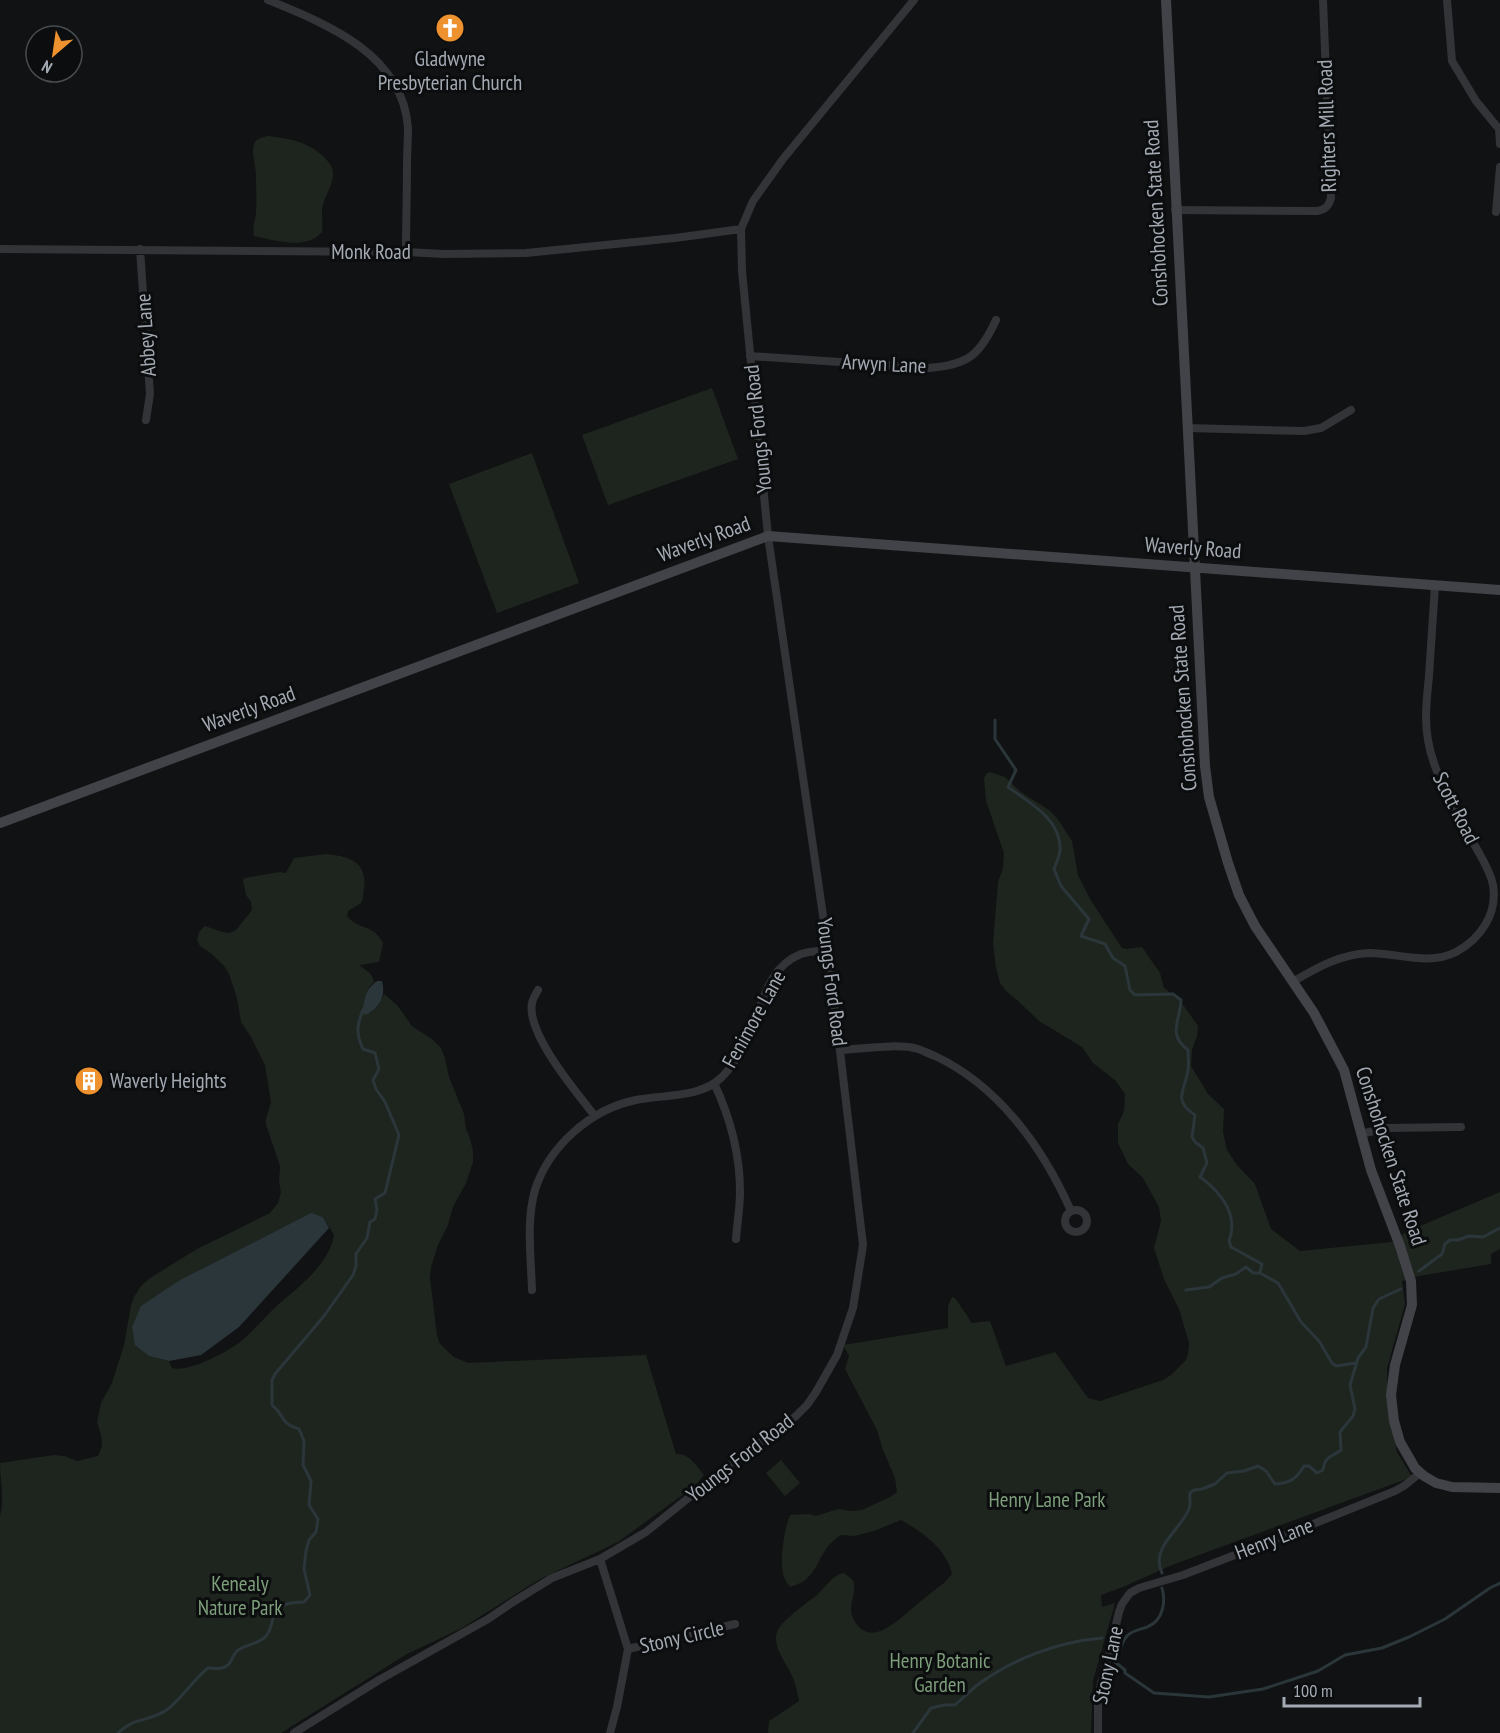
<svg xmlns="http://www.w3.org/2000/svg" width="1500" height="1733" font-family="'PT Sans Narrow',sans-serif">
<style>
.green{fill:#1e251e;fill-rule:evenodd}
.water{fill:#2b363b}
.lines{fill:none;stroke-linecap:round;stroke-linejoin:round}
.stream{stroke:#2b363b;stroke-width:3}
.street{stroke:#323438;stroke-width:8}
.secondary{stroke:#414348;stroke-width:10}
.labels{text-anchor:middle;stroke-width:6;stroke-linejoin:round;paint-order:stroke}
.poi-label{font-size:21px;fill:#a3aab3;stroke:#0c0d0e}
.street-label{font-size:21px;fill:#a3aab3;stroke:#0c0d0e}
.park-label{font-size:21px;fill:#7d9e7a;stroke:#0c0d0e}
</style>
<rect width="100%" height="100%" fill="#111213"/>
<path class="green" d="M268 136C289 139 308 141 324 157 328 161 333 167 333 173 334 183 324 197 322 209 322 217 323 225 322 232 305 251 275 240 254 236 252 227 255 222 256 213 257 200 256 187 256 175 256 165 250 150 255 142 258 138 264 137 268 136Z
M712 388 738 459 608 505 582 435Z
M532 453 579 583 497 613 449 484Z
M990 772 1005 777 1021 792 1049 810 1057 818 1072 841 1078 875 1090 899 1122 948 1127 949 1142 947 1160 973 1164 988 1179 999 1198 1026 1197 1036 1192 1050 1191 1066 1208 1094 1224 1109 1223 1132 1227 1150 1237 1165 1255 1184 1271 1229 1300 1251 1392 1242 1406 1232 1500 1192V1249L1491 1254V1264L1419 1276 1402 1281 1405 1304 1387 1368 1388 1409 1397 1452 1412 1477 1172 1565 1123 1587 1101 1595 1102 1607 1115 1603 1093 1681 1091 1733H768L769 1721 799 1701C797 1693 796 1685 793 1678 788 1664 770 1646 778 1630 782 1621 806 1603 816 1596 825 1588 833 1574 844 1573L853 1580C858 1593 846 1606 854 1620 870 1650 899 1619 915 1606 925 1598 934 1590 944 1583L952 1574C947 1549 922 1532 901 1520L874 1531 854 1536 841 1535C835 1539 830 1543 826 1549 815 1566 813 1581 790 1587 787 1583 784 1579 783 1574 780 1558 784 1530 790 1515L809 1514 816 1516 838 1509 850 1511 862 1510 892 1496 897 1492 895 1478 883 1450 877 1430 845 1369 849 1356 843 1345 948 1328V1306L952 1297 955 1298 972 1323 990 1321 1006 1366 1055 1352 1088 1398 1100 1401 1163 1380 1171 1375 1186 1360 1188 1354 1189 1343 1179 1309 1164 1279 1154 1248 1161 1221 1159 1207 1143 1178 1128 1164 1118 1143V1124L1124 1111 1125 1094 1116 1081 1093 1063 1082 1047 1039 1021 1017 1000 1006 991 1000 983 996 968 993 943 998 882 1003 868 1004 853 986 801 984 778 986 774Z
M326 854C347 856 368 861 364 888 363 892 364 899 361 903 358 906 352 908 348 911L347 916C358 930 374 924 383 943L379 962 359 965C365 970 373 973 374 982L369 987 368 1013C377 1011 381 1002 384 994L397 1005 412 1026 433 1040 441 1048 445 1058 449 1077 464 1114 466 1129 470 1138 473 1151V1162L466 1183 453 1207 448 1225 438 1245 431 1267 430 1278 437 1335 440 1344 454 1357 468 1363 646 1355 676 1454C689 1453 696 1465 704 1475L695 1486 618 1542 540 1579 462 1628 407 1654 281 1733H0V1516C5 1498 0 1481 0 1463L54 1455 65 1456 77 1461 98 1456 102 1446 101 1435 97 1422 101 1403 112 1383 124 1345 131 1305 134 1297 141 1286 150 1278 197 1249 270 1213 278 1203 281 1192 279 1182 280 1166 266 1125V1119L271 1102 265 1065 251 1037 241 1022 237 998 229 974 224 966 213 955 200 946 197 940 199 932 205 926 222 932 230 933 236 930 252 910 251 902 246 895 243 880 245 878 280 872 286 873 294 858ZM310 1214 323 1217 334 1235C329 1264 301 1285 280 1303 266 1315 254 1331 240 1342 227 1352 188 1373 172 1368L169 1361 149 1356 180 1280Z
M781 1460 800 1483 785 1496 766 1473Z"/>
<path class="water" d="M377 981H382C386 995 380 1010 364 1015 362 1003 366 988 377 981Z
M311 1213 323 1217 329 1228 239 1327 201 1355 169 1361 149 1356 135 1345 132 1327 141 1306 180 1280Z"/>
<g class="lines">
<path class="stream" d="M995 720V739L1016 770 1008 787C1030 803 1062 820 1060 851 1059 857 1056 864 1054 869L1061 886 1089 919 1081 936 1105 944 1113 958 1125 966 1130 990 1135 995 1173 994 1181 1000C1180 1022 1167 1034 1188 1050 1188 1056 1189 1063 1188 1070 1185 1091 1172 1100 1195 1115L1192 1137 1195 1142 1203 1148 1207 1163 1200 1177C1221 1192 1239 1215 1229 1241L1231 1247 1262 1264 1260 1273 1278 1283 1301 1322 1319 1341 1332 1363 1336 1366 1356 1363
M1419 1271 1442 1254 1445 1244 1450 1240H1458L1469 1236 1483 1237 1500 1228
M1186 1290 1209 1287 1222 1278 1236 1274 1246 1267 1253 1273H1260
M1162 1573C1150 1548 1179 1531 1188 1511 1192 1505 1189 1500 1190 1493L1194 1490 1202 1489 1215 1484 1227 1473 1244 1471 1258 1466 1266 1471 1275 1484C1291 1483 1296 1479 1304 1466H1309L1317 1473 1323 1470C1325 1456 1330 1458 1341 1450L1340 1432 1353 1416 1355 1409 1350 1385 1358 1358 1366 1347 1373 1308 1379 1299 1401 1289
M1162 1588C1166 1601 1163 1620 1149 1626 1142 1630 1134 1629 1127 1636 1120 1644 1120 1653 1115 1662L1125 1670V1673L1154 1693 1209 1697 1263 1689 1318 1671 1345 1655 1382 1648 1409 1637 1445 1619 1490 1588 1500 1583
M118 1733C135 1716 151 1722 168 1709 183 1697 193 1680 208 1668 212 1668 218 1669 222 1668 232 1666 231 1657 237 1651 245 1644 260 1644 266 1636 271 1630 271 1625 273 1618 277 1604 291 1602 304 1602L310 1595 304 1569 306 1551 309 1540 316 1532 318 1519 309 1505 311 1481 303 1465 304 1441 299 1429C278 1422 286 1416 272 1405V1380L275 1374 324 1316 353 1275 356 1266V1254L367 1238 370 1222 375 1219 377 1210 375 1199 385 1193 399 1135 385 1102 376 1089 373 1080 379 1069 375 1053 363 1049C355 1033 357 1022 365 1006
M913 1733 931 1708 944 1705H955C962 1699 969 1692 976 1686 1012 1659 1057 1642 1102 1638"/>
<path class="street" d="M268 0C327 24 403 54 408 128 408 140 407 153 407 165 407 194 406 223 406 252
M1447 0 1452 61 1476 101 1499 129 1500 144
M1175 210 1317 211C1325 210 1329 206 1331 198L1323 0
M1496 212 1500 167
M0 249 406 252 444 254 526 253 675 238 741 229
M140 249 150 394 146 420
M750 356 929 368C968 365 980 355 996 320
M1187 428 1304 431 1321 428 1351 410
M1294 981C1318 967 1341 954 1370 953 1397 953 1429 966 1456 952 1480 939 1498 914 1493 885 1490 870 1481 857 1474 844 1457 811 1434 777 1428 740 1424 719 1427 697 1429 676 1431 646 1433 615 1435 585
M538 990C536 994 533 998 532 1003 526 1033 576 1092 595 1116
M840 1050C862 1049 898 1043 918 1049 924 1051 929 1054 935 1056 999 1086 1043 1148 1071 1211
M714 1083C730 1117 740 1154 740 1192 740 1208 737 1224 736 1239
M1361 1134 1386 1128 1461 1127
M1065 1221a11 11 0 1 1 22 0a11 11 0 1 1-22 0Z
M532 1290C531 1259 526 1220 535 1190 549 1146 591 1109 636 1100 665 1094 699 1099 722 1077 735 1064 744 1047 751 1031 763 1002 768 967 801 954 809 951 820 951 828 950
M600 1559 628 1649 617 1707 610 1733
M628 1649 735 1624
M294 1733 379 1680 488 1619 513 1602 552 1578 600 1559 646 1532 727 1467 796 1416 807 1405 816 1392 837 1355 853 1308 863 1245 828 950 768 536 742 271 741 229 753 201 783 159 914 0
M1098 1733V1703L1101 1683 1109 1655 1119 1612 1122 1604 1130 1593 1139 1588 1183 1575 1271 1541 1395 1491 1404 1486 1420 1473"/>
<path class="secondary" d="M1166 0 1205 766 1209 797 1228 863 1239 895 1255 926 1314 1013 1344 1070 1371 1170 1400 1246 1411 1281 1412 1305 1395 1365 1391 1395 1394 1421 1400 1442 1415 1468 1424 1476 1436 1483 1452 1487 1500 1488
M0 823 768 536 1500 590"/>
</g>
<defs>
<g id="church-disc" transform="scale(1.5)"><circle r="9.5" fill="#ed922f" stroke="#0c0d0e"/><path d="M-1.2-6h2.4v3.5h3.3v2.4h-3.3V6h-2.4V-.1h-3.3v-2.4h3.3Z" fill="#fff"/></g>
<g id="building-disc" transform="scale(1.5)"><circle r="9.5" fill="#ed922f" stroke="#0c0d0e"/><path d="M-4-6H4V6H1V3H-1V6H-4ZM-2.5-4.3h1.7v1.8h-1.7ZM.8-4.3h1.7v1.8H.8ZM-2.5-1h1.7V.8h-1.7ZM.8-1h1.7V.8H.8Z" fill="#fff"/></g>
</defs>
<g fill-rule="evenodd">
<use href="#church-disc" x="450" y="28"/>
<use href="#building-disc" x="89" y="1081"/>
</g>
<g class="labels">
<g class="poi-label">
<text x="450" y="66">Gladwyne<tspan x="450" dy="24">Presbyterian Church</tspan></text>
<text x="110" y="1088" text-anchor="start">Waverly Heights</text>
</g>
<g class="street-label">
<text transform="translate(1327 126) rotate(-92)" y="7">Righters Mill Road</text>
<text transform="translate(1156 213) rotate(-93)" y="7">Conshohocken State Road</text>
<text x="371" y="259">Monk Road</text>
<text transform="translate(146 335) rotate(-94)" y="7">Abbey Lane</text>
<text transform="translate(884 364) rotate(3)" y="7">Arwyn Lane</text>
<text transform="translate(758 429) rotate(-96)" y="7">Youngs Ford Road</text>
<text transform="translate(704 539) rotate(-20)" y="7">Waverly Road</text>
<text transform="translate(1193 548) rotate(4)" y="7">Waverly Road</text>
<text transform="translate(1183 698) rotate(-94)" y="7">Conshohocken State Road</text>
<text transform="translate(249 709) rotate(-20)" y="7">Waverly Road</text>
<text transform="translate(1456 808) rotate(63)" y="7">Scott Road</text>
<text transform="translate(832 982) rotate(83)" y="7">Youngs Ford Road</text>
<text transform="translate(754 1019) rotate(-61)" y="7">Fenimore Lane</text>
<text transform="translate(1391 1156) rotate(72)" y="7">Conshohocken State Road</text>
<text transform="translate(740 1458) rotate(-38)" y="7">Youngs Ford Road</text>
<text transform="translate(1274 1539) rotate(-21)" y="7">Henry Lane</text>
<text transform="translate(682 1637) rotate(-13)" y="7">Stony Circle</text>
<text transform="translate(1108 1665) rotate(-78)" y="7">Stony Lane</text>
</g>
<g class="park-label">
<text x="1047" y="1507">Henry Lane Park</text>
<text x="240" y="1591">Kenealy<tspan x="240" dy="24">Nature Park</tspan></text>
<text x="940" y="1668">Henry Botanic<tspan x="940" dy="24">Garden</tspan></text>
</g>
</g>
<g transform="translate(54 54) rotate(209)"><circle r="28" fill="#0c0d0e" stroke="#484c50" stroke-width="1.5"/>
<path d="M0-4.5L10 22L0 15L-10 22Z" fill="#ed922f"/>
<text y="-9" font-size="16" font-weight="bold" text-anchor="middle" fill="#a3aab3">N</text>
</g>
<path d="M1284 1697v9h136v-9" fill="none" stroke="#a3aab3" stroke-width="3"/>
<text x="1293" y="1697" font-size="18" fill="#a3aab3" stroke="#0c0d0e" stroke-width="4.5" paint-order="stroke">100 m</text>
</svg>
